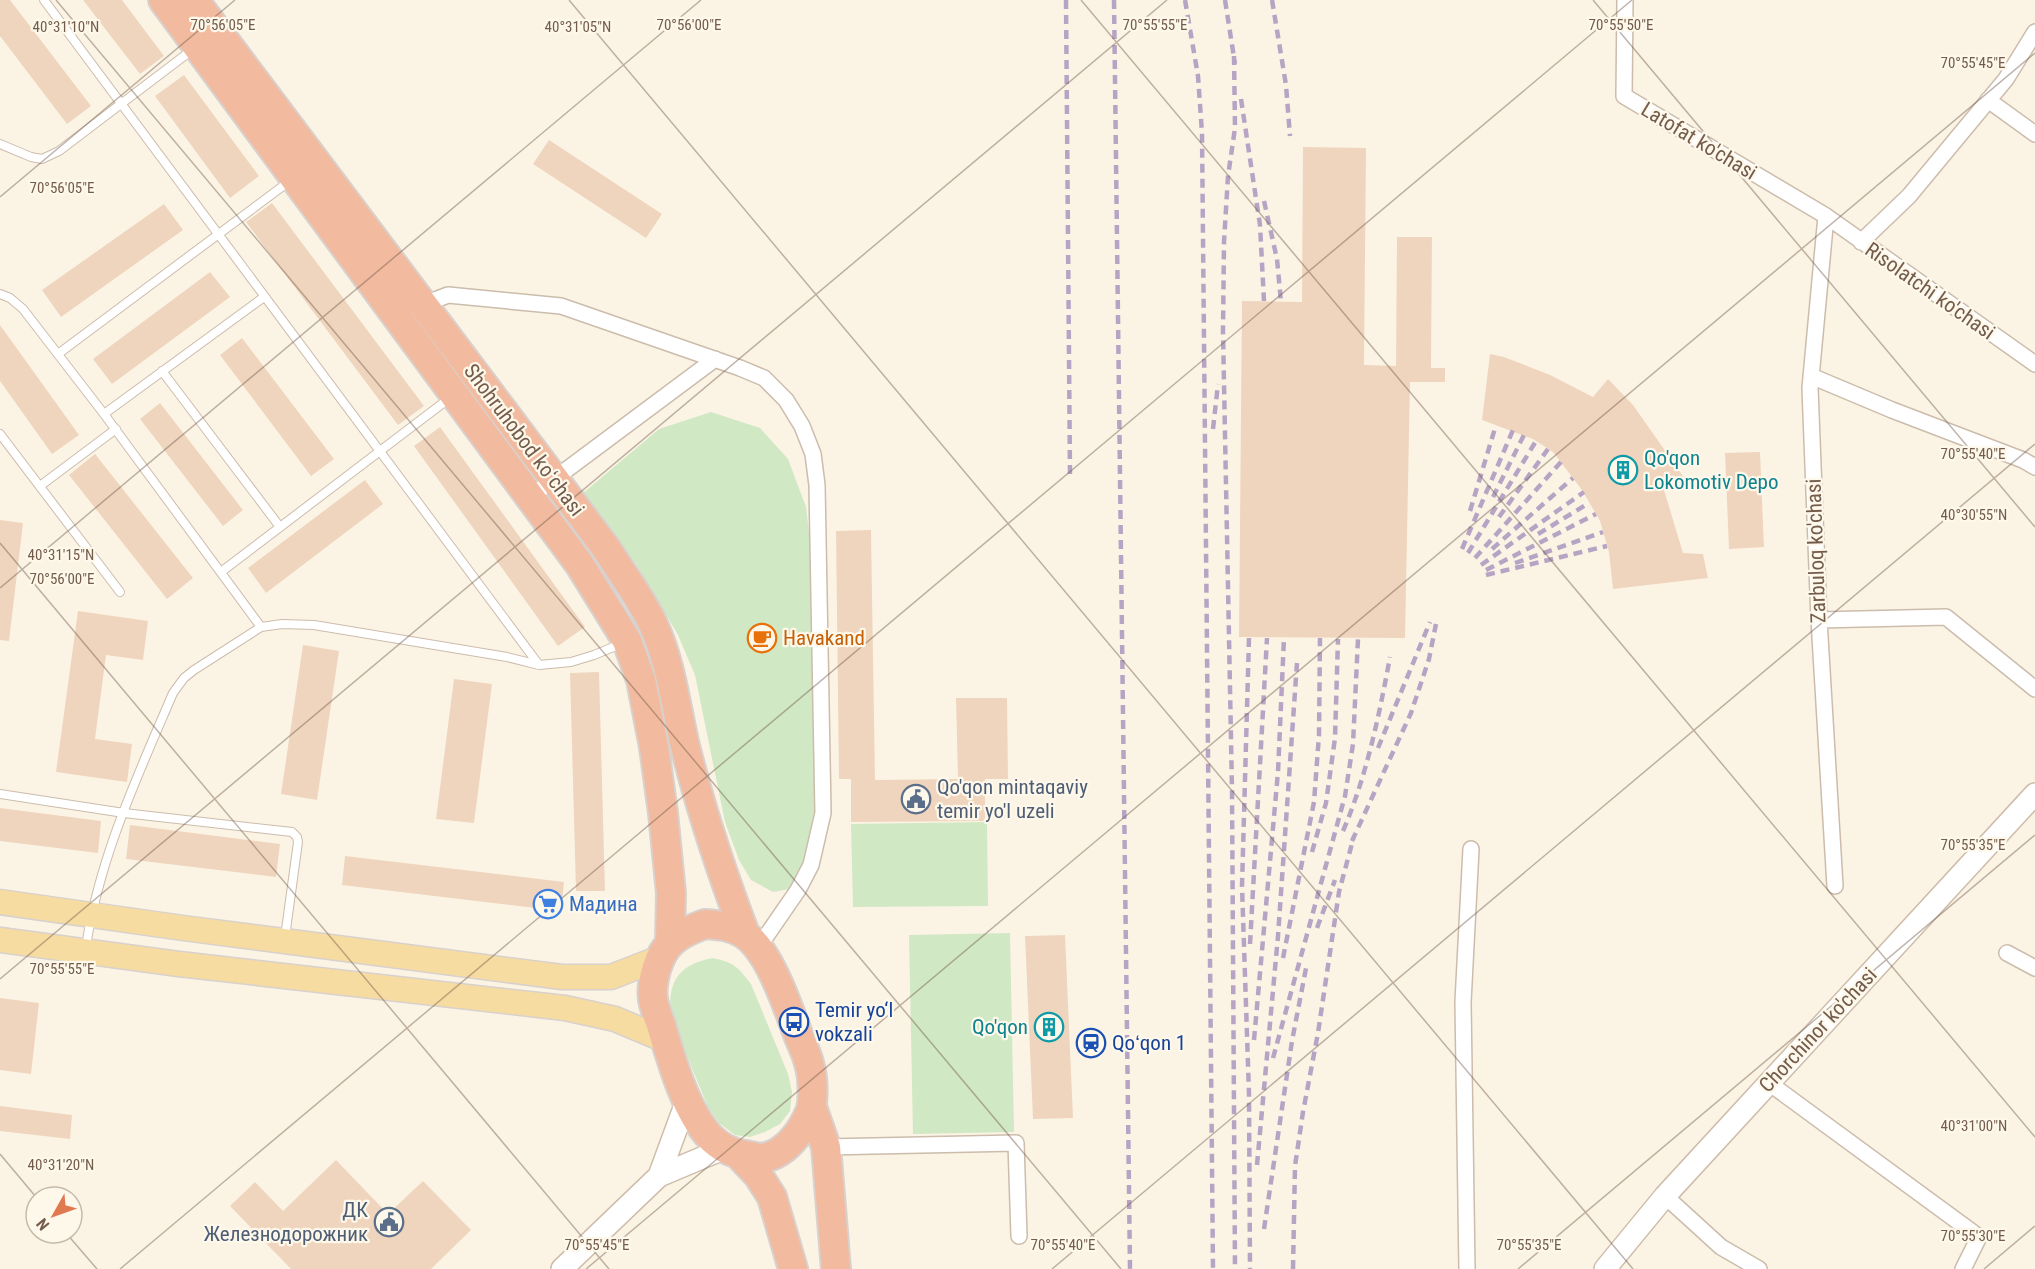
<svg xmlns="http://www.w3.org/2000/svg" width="2035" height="1269" font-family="'Roboto Condensed',sans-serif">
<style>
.green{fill:#d1e8c4}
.building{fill:#efd5be}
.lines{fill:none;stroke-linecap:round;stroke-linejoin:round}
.lane-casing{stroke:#ccbcac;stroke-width:10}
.street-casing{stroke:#ccbcac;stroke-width:18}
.secondary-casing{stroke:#cfbdaa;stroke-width:24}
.primary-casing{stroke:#d8d1cd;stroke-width:27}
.highway-casing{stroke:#d8d1cd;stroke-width:32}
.lane{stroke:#fff;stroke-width:8}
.street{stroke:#fff;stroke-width:15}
.secondary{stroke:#fff;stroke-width:21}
.primary{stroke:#f7dca1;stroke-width:24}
.highway{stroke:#f2ba9f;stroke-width:28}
.rail{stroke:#b7a4c4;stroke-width:4.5;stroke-dasharray:9 6;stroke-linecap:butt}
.ticks{fill:none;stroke:#735c4c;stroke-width:1.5;stroke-opacity:0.45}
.labels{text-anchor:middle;stroke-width:4.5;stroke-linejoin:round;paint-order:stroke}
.street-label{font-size:21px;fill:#735c4c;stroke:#fef8eb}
.culture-label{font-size:21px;fill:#0d838f;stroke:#fef8eb;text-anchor:start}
.food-label{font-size:21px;fill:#c56008;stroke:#fef8eb;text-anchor:start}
.service-label{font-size:21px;fill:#4e5e75;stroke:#fef8eb;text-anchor:start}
.shop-label{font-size:21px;fill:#366cbe;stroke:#fef8eb;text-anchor:start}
.transit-label{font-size:21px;fill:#164399;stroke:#fef8eb;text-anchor:start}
.ticks-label{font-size:15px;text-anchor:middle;fill:#735c4c;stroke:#fef8eb;stroke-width:4.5;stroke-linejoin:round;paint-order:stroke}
</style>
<rect width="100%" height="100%" fill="#fbf4e5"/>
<path class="green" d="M711 412 760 428 788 459 806 507 815 582 814 830 804 873 790 889 773 892 751 880 739 860 725 822 695 675 678 635 636 564 582 494 659 429Z
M987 822 988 906 853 907 851 824Z
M1010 933 1014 1132 913 1134 909 935Z
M712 958C734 962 738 967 751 984L788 1074 792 1092 790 1111 780 1124 765 1132 750 1137 735 1135 719 1123 708 1107 671 1017C667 982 678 965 712 958Z"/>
<path class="building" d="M0 0H10L91 106 67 124 0 36Z
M83 0H122L164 56 140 74Z
M184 75 259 176 230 198 155 96Z
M549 140 662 214 646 238 533 164Z
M1303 147 1366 148 1364 365 1396 366 1397 237H1432L1431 368H1445V382H1410L1405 638 1239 637 1242 301 1302 302Z
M272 203 424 406 398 425 246 222Z
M164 204 183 230 61 317 42 290Z
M210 272 230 297 112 384 93 359Z
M0 325 79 435 52 454 0 381Z
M242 338 334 459 311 476 220 355Z
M1490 354 1504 357 1550 375 1593 397 1608 379 1633 405 1685 479 1664 490 1683 553 1703 554 1708 578 1613 589 1609 552 1600 521 1582 490 1553 452 1533 439 1482 420Z
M160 403 243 510 223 526 140 419Z
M440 427 585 627 558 646 414 446Z
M1760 452 1764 547 1729 549 1725 453Z
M95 454 193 578 167 599 69 475Z
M365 480 383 504 266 593 248 568Z
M0 520 23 523 9 641 0 640Z
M871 530 875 780 958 779 956 698H1007L1008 779H985V821L851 822V779H839L836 531Z
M78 611 148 621 143 660 106 655 95 739 132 744 127 782 56 772Z
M303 645 339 651 317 800 281 794Z
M599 672 605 891H576L570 673Z
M454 679 492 684 474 823 436 819Z
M0 808 101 821 98 853 0 841Z
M130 825 280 844 276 877 126 859Z
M345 856 564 882 561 911 342 885Z
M1065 935 1073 1118 1033 1119 1025 936Z
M0 998 39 1003 31 1074 0 1070Z
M0 1106 72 1115 70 1139 0 1131Z
M336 1160 388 1214 423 1181 471 1230 431 1269H291L230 1206 255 1182 283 1211Z"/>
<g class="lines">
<g class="lane-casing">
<path id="lane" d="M44 0 539 665
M0 144 31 157 42 159 59 151 192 50
M0 294 10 298 23 309 104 414 261 627
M58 354 291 180
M162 371 280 527
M104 414 264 297
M0 434 120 592
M40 486 116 429
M221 572 451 397
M0 794 124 813 292 832 297 837 298 842 285 937
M86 947C99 858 138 775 173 693L184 678 194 670 261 627 282 624 314 625 507 657 539 665 571 662 594 655 623 643"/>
</g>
<g class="street-casing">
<path id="street" d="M1625 0 1624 96 1826 216 2035 364
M1988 100 2035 134
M1826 216 1810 388 1819 620 1835 886
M1861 242 1909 196 2006 79 2035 32
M422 305 448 295 561 306 740 368 764 378 786 400 802 426 813 454 817 485 823 813 811 865 798 890 758 948
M1811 376 1892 410 2023 460 2035 467
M530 497 715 359
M1819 620 1946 617 2035 689
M2007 953 2035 968
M1769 1083 1979 1237 1963 1269
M826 1147 1016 1143 1019 1236
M1665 1196 1721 1247 1759 1269
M1467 1269 1463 1002 1471 849"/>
</g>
<g class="secondary-casing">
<path id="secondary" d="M659 1176 687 1100
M562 1269 659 1176 723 1149
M1605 1269 1665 1196 2035 794"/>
</g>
<g class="primary-casing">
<path id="primary" d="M0 902 183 928 562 977H611L660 958
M0 940 179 964 565 1008 615 1019 665 1040"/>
</g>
<g class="highway-casing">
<path id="highway" d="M163 0 580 565 627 641 641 680 654 747 663 813 671 893 670 943
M194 0 606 548C621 572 640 597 652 622 670 660 675 701 684 742 700 807 721 871 745 934
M705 924C719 925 732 926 744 934 770 951 788 1008 799 1037 803 1046 808 1057 810 1067 813 1078 814 1101 810 1112 802 1131 786 1154 763 1158 758 1158 750 1156 745 1155 730 1153 720 1147 710 1137 685 1110 671 1059 661 1025 658 1017 654 1007 653 999 651 987 655 970 660 959 668 939 686 931 705 924Z
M812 1107 826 1147 836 1269
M738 1154 758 1175 772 1197 793 1269"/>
</g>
<use href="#lane" class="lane"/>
<use href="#street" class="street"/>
<use href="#secondary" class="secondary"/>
<use href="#primary" class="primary"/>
<use href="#highway" class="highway"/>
<path class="rail" d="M1066 0 1070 475
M1114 0 1130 1269
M1185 0 1198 76 1202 133 1213 1269
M1225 0 1235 64
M1272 0 1286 85 1290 136
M1234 56 1235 128 1228 176 1224 242 1223 332 1232 790 1235 1269
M1241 99 1260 225 1264 301
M1264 201 1277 259 1281 302
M1213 429 1218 384
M1493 497 1524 435
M1470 511 1496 425
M1499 517 1548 449
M1538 534 1589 503
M1462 549 1513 430
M1492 549 1573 478
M1468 553 1536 441
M1475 558 1561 462
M1515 563 1603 532
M1481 565 1584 492
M1486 570 1596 514
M1486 575 1607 546
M1249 638 1242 886 1249 1094 1250 1269
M1378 748 1430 622
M1343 831C1367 775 1379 716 1390 657
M1352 841 1411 713 1429 659 1436 624
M1312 852 1326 803 1335 738 1338 639
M1317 928 1335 880
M1250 944 1267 638
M1283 958 1314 802 1319 735 1320 638
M1254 1040 1278 772 1284 638
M1273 1058 1345 796 1353 744 1358 639
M1257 1165 1278 936 1297 663
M1264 1229 1292 1041 1307 963
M1293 1269 1295 1166 1303 1112 1318 1033 1339 892 1354 836"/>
</g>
<path class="ticks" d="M56 0 1121 1269M569 0 1633 1269M1081 0 2035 1137M1593 0 2035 527M0 197 235 0M0 543 609 1269M0 588 701 0M0 979 1167 0M0 1154 36 1197M66 1233 97 1269M120 1269 1632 0M586 1269 2035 53M1052 1269 2035 444M1518 1269 2035 835M1984 1269 2035 1226"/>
<defs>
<g id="building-ring" transform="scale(1.5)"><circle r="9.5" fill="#fef8eb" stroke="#0f9aa8" stroke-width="1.5"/><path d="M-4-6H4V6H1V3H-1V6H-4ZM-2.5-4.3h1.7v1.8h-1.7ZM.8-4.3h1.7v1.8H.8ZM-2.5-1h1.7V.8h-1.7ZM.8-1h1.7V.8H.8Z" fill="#0f9aa8"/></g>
<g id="cafe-ring" transform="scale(1.5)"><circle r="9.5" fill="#fef8eb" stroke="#e8710a" stroke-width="1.5"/><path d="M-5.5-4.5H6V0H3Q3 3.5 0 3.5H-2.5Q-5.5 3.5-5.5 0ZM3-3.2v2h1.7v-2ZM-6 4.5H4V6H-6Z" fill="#e8710a"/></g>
<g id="civic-ring" transform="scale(1.5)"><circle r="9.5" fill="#fef8eb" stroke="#5c6f8a" stroke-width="1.5"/><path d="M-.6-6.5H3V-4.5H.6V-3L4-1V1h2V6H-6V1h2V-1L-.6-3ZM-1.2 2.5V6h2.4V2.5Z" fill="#5c6f8a"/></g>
<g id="supermarket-ring" transform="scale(1.5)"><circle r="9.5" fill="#fef8eb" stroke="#3f7fe0" stroke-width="1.5"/><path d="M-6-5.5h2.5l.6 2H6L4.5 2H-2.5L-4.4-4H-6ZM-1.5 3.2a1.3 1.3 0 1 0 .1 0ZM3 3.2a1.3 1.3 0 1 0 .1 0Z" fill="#3f7fe0"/></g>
<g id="bus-ring" transform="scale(1.5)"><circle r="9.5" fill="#fef8eb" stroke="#1a4fb4" stroke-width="1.5"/><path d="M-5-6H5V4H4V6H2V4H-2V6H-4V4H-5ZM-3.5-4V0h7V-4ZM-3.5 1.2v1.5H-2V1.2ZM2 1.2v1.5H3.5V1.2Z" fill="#1a4fb4"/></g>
<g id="station-ring" transform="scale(1.5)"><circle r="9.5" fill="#fef8eb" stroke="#1a4fb4" stroke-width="1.5"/><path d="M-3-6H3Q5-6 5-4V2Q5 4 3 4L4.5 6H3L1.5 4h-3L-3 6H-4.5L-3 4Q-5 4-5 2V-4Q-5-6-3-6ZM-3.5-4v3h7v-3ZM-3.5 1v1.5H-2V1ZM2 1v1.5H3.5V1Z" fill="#1a4fb4"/></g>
</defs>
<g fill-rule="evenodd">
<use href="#building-ring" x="1623" y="470"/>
<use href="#cafe-ring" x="762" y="638"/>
<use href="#civic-ring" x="916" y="799"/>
<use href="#supermarket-ring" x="548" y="904"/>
<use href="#bus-ring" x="794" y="1022"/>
<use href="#building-ring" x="1049" y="1027"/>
<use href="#station-ring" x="1091" y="1043"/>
<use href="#civic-ring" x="389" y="1222"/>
</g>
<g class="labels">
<g class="street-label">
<text transform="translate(1699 141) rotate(31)" y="7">Latofat ko'chasi</text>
<text transform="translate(1930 291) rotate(35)" y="7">Risolatchi ko'chasi</text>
<text transform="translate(524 440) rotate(53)" y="7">Shohruhobod koʻchasi</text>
<text transform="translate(1816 551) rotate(-92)" y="7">Zarbuloq ko'chasi</text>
<text transform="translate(1818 1030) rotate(-47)" y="7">Chorchinor ko'chasi</text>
</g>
<g class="culture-label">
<text x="1644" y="465">Qo'qon<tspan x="1644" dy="24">Lokomotiv Depo</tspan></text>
<text x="1028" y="1034" text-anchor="end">Qo'qon</text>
</g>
<g class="food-label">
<text x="783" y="645">Havakand</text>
</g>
<g class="service-label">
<text x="937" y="794">Qo'qon mintaqaviy<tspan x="937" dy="24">temir yo'l uzeli</tspan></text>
<text x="368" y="1217" text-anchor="end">ДК<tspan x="368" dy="24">Железнодорожник</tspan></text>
</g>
<g class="shop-label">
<text x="569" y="911">Мадина</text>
</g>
<g class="transit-label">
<text x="815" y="1017">Temir yo‘l<tspan x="815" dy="24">vokzali</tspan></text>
<text x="1112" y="1050">Qoʻqon 1</text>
</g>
</g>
<g class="ticks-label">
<text x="223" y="30">70°56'05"E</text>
<text x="689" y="30">70°56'00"E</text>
<text x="1155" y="30">70°55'55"E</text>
<text x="1621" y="30">70°55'50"E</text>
<text x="66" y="32">40°31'10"N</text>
<text x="578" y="32">40°31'05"N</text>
<text x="1973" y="68">70°55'45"E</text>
<text x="62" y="193">70°56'05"E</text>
<text x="1973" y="459">70°55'40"E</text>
<text x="1974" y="520">40°30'55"N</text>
<text x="61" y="560">40°31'15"N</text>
<text x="62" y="584">70°56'00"E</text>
<text x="1973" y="850">70°55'35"E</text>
<text x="62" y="974">70°55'55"E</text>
<text x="1974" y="1131">40°31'00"N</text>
<text x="61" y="1170">40°31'20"N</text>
<text x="1973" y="1241">70°55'30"E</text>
<text x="597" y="1250">70°55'45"E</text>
<text x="1063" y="1250">70°55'40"E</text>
<text x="1529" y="1250">70°55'35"E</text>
</g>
<g transform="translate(54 1215) rotate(230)"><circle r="28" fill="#fef8eb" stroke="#c6baab" stroke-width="1.5"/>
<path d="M0-4.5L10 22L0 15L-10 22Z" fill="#df7950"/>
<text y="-9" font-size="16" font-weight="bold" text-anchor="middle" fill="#735c4c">N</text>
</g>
</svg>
